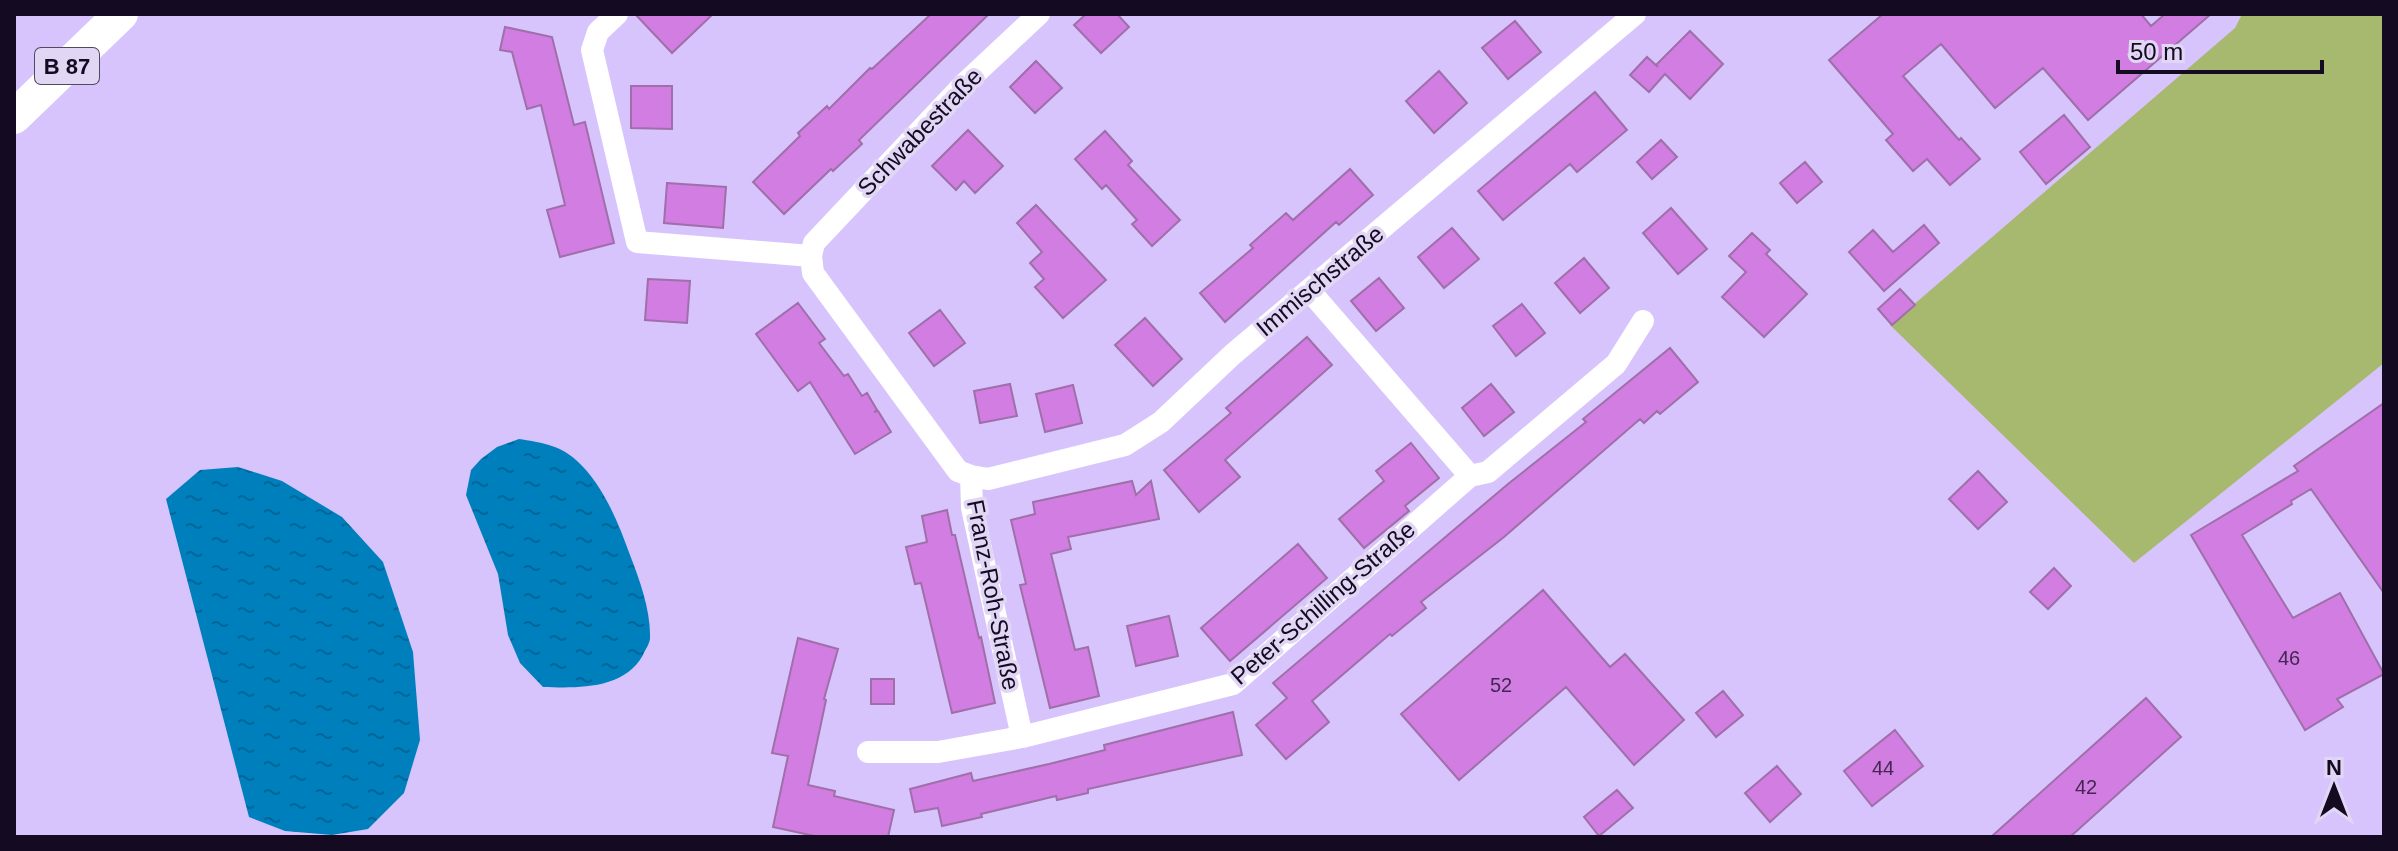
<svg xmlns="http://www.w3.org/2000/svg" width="2398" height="851" font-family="Helvetica,sans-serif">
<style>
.green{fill:#a6b96f}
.water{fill:url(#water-ripples)}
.building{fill:#d17de2;stroke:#9f6fa9;stroke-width:2}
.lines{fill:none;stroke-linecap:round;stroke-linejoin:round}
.minor{stroke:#fff;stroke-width:22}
.primary{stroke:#fff;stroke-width:34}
.labels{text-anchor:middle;stroke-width:7;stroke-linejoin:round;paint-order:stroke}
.number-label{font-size:20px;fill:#432752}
.shield{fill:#e1d7f4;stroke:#524861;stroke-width:2}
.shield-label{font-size:22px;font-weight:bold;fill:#140a22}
.street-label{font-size:24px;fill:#140a22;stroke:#e1d7f4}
</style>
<defs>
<pattern id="water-ripples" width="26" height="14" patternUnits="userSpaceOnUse" patternTransform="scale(2)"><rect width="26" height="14" fill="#007fbd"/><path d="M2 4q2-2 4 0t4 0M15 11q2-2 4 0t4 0" fill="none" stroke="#016699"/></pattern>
</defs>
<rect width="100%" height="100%" fill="#d8c4fd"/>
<path class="green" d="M2242 14H2384V363L2134 563 1890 325 2235 28Z"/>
<path class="water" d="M519 439C539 442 560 445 576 460 603 484 618 522 630 555 640 581 651 611 650 639 649 645 645 650 643 655 624 690 576 688 543 687L520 663 508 635 498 574 466 495 471 470 481 459 497 447Z
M238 467 282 481 342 517 383 562 413 652 420 740 404 793 368 829 332 835 285 831 249 817 166 499 200 470Z"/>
<path class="building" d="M635 14H713L672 53Z
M931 14H989L859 140 862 144 833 171 831 169 784 214 753 182 800 136 798 133 827 106 829 109 870 68 872 69Z
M1086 14H1117L1129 27 1101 53 1074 25Z
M1883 14H2141L2151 26 2165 14H2211L2088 120 2043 68 1995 108 1941 44 1903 76 1959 140 1961 138 1980 159 1950 185 1927 159 1913 171 1886 140 1893 134 1829 60Z
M1515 21 1541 52 1508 79 1482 48Z
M505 27 552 37 574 125 585 122 614 243 560 257 547 210 565 205 541 105 527 109 512 52 500 50Z
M1690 31 1723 64 1690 99 1665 74 1649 92 1630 75 1647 57 1658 67 1656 65Z
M1036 61 1062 88 1035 113 1010 87Z
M1439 71 1467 103 1434 133 1406 101Z
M631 86H672V129L631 128Z
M1595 92 1627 130 1577 172 1570 164 1503 220 1478 191Z
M2064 115 2090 147 2046 184 2020 152Z
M968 130 1003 166 975 193 964 181 956 190 932 166Z
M1105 131 1132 161 1128 165 1180 220 1152 246 1132 224 1137 220 1106 185 1102 189 1075 159Z
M1661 140 1677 157 1652 179 1637 162Z
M1805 162 1822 182 1797 203 1780 183Z
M1350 169 1373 195 1339 225 1336 222 1225 322 1200 293 1253 248 1250 245 1286 213 1293 220Z
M667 183 726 187 723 228 664 223Z
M1036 205 1106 280 1063 318 1035 287 1044 279 1030 263 1042 252 1017 223Z
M1671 208 1707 249 1678 274 1643 233Z
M1924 225 1939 243 1884 291 1849 252 1873 230 1893 252Z
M1452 228 1479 259 1444 288 1418 257Z
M1752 233 1770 250 1766 254 1807 294 1764 337 1722 297 1746 272 1729 256Z
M1584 258 1609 288 1580 313 1555 283Z
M1379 278 1404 308 1376 331 1351 301Z
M648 279 690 281 687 323 645 320Z
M1900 289 1915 305 1892 325 1878 309Z
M798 303 825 339 819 343 844 376 848 374 862 396 867 393 877 410 874 412 878 411 891 432 855 454 810 382 798 391 756 334Z
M1522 304 1545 333 1516 356 1493 326Z
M940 310 965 343 934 366 909 333Z
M1145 318 1182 359 1153 386 1115 345Z
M1307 337 1332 365 1225 460 1240 477 1199 512 1164 470 1231 413 1226 408Z
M1670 348 1698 382 1660 414 1657 411 1644 423 1640 419 1504 537 1421 602 1426 608 1392 636 1390 634 1312 701 1329 722 1286 759 1256 725 1287 698 1273 683 1508 484 1586 422 1583 419Z
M1010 384 1017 416 980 423 974 391Z
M1491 384 1514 412 1484 436 1462 408Z
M1073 385 1082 423 1045 432 1036 394Z
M2384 403V593L2311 489 2291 501 2292 504 2242 535 2293 618 2340 593 2384 674 2337 699 2343 707 2305 730 2191 535 2298 471 2294 466Z
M1411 443 1439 478 1405 506 1409 511 1364 548 1339 519 1384 481 1376 471Z
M1978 471 2007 502 1978 529 1949 499Z
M1132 481 1136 495 1151 481 1159 519 1068 537 1071 549 1051 554 1075 650 1088 647 1099 696 1050 708 1020 585 1026 584 1011 520 1035 514 1033 502Z
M947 510 952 535H955L979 638 981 637 995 703 952 713 921 583 915 584 906 547 927 542 922 516Z
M1298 544 1327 578 1230 661 1201 628Z
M2054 568 2071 586 2048 609 2030 592Z
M1543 590 1610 667 1625 654 1684 720 1634 765 1566 687 1459 780 1401 714Z
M1169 616 1178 656 1136 666 1127 626Z
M798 638 838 649 824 699 826 700 808 785 835 791 834 796 894 810 888 837H819L773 827 788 756 772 753Z
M871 679H894V704H871Z
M1723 691 1743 715 1716 737 1696 713Z
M2146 698 2181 737 2070 837H1991Z
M1233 712 1242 755 1088 789V793L1057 800 1056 796 981 814 982 817 942 826 938 808 915 812 910 789 971 773 973 781 1049 764 1105 750 1104 745Z
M1895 730 1923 766 1872 806 1844 771Z
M1777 766 1801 794 1770 822 1745 793Z
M1617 790 1633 808 1599 836 1584 817Z"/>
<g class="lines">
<path class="minor" d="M617 14 598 32 592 50 637 242 811 256
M1039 14 963 85 814 243 811 256 813 273 958 471 971 476 988 479 1125 445 1161 422 1232 355 1635 14
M1309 290 1470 476
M971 476 972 508 1022 737
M868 752H938L1022 737 1233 684 1470 476 1488 472 1616 364 1643 321"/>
<path class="primary" d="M14 117 121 14"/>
</g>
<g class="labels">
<g class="number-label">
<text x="2289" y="665">46</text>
<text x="1501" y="692">52</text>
<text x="1883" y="775">44</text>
<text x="2086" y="794">42</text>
</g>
<rect class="shield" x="35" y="48" width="64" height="36" rx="6"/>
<g class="shield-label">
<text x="67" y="74">B 87</text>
</g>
<g class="street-label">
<text transform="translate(920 132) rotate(-46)" y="8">Schwabestraße</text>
<text transform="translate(1320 281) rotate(-40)" y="8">Immischstraße</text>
<text transform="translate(993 595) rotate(79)" y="8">Franz-Roh-Straße</text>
<text transform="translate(1323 603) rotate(-41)" y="8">Peter-Schilling-Straße</text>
</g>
</g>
<rect width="2398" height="851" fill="none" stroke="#140a22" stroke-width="32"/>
<g transform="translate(2334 787)" stroke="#e1d7f4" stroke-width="6" paint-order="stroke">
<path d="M0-6L14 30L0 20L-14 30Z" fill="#140a22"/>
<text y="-12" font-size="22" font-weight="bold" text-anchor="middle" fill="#140a22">N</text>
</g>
<path d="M2118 60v12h204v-12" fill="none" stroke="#140a22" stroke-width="4"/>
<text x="2130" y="60" font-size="24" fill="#140a22" stroke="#e1d7f4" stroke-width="6" paint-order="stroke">50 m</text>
</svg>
